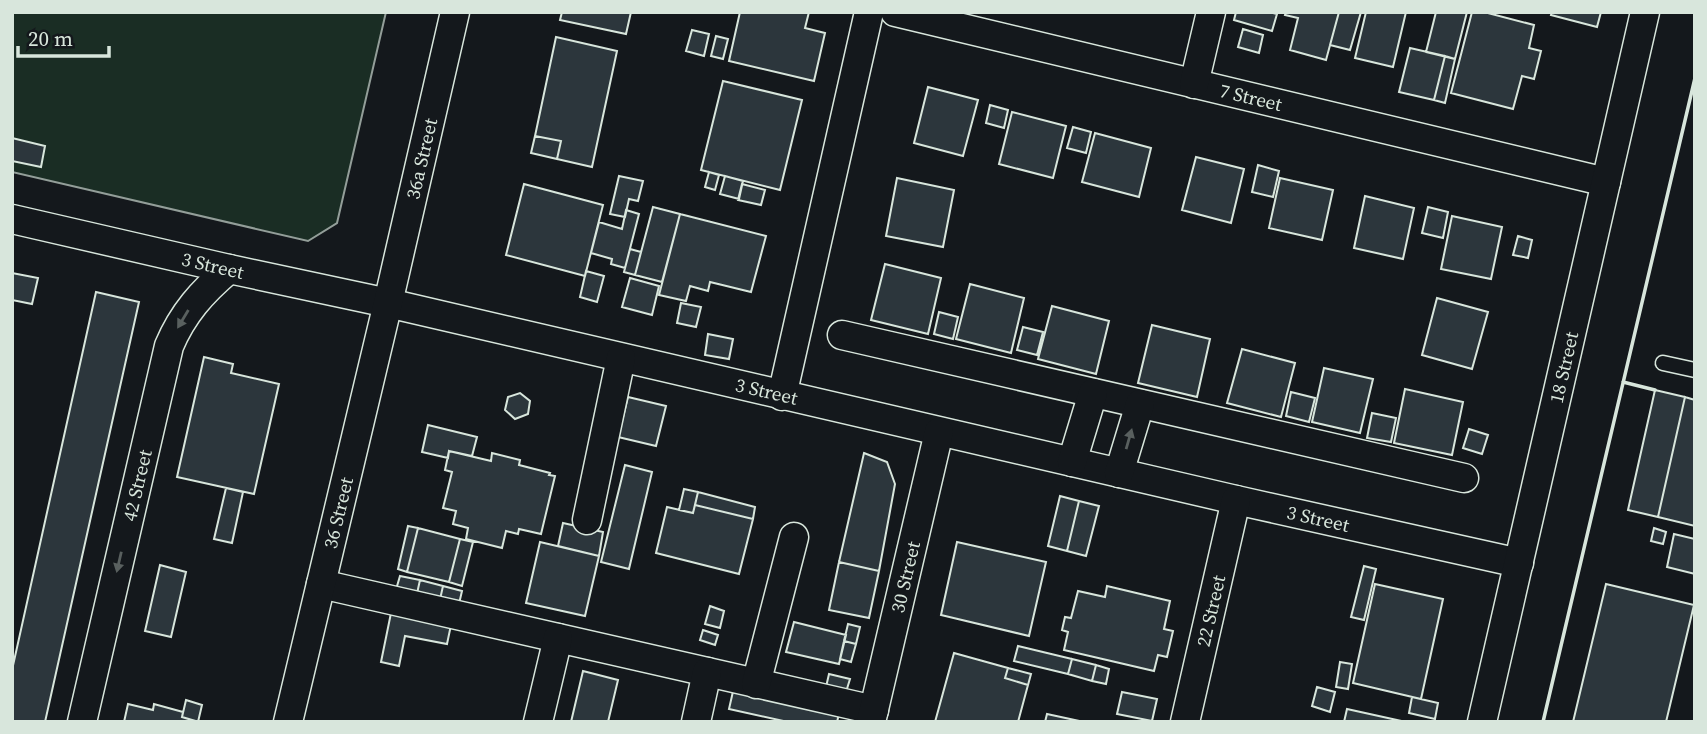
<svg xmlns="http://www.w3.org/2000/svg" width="1707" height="734" font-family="'Source Serif 4',serif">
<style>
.green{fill:#1a2d24;stroke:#939e99;stroke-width:2}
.building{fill:#2c363c;stroke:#d8e6dc;stroke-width:2}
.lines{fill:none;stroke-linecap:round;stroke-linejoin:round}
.lane-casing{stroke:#d8e6dc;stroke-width:17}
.street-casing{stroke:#d8e6dc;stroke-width:31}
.lane{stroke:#14181c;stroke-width:14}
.street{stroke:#14181c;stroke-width:28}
.wall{stroke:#d8e6dc;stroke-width:3.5}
.oneway{fill:#59605f}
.labels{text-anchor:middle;stroke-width:5;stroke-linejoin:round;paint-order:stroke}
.street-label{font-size:19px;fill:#d8e6dc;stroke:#14181c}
</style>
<rect width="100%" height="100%" fill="#14181c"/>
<path class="green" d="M12 12H386L337 223 308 241 12 172Z"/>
<path class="building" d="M562 12H631L626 34 560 20Z
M740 12H809L805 28 825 33 814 81 729 61Z
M1236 12H1269L1277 14 1272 31 1234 20Z
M1286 12H1339L1326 60 1290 50 1298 18 1285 15Z
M1339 12H1361L1350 50 1330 45Z
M1366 12H1406L1393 67 1355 58Z
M1436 12H1467L1455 59 1426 52Z
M1472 12H1484L1534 25 1529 48 1541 51 1534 79 1522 76 1513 109 1451 93Z
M1552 12H1601L1597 27 1551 15Z
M1243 29 1263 35 1259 53 1238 47Z
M692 30 709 34 704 56 686 51Z
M716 36 728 39 723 59 711 56Z
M556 37 617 51 592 167 557 159 561 141 535 136Z
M1410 48 1445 56 1434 100 1399 92Z
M1445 56 1455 59 1445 103 1434 100Z
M723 81 802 100 780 190 701 170Z
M928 87 978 100 963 156 914 143Z
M990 105 1008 110 1004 128 986 123Z
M1012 112 1066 126 1053 178 999 164Z
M1073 127 1091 132 1086 153 1067 148Z
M1095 133 1151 148 1139 197 1082 182Z
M535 136 561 141 557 159 531 153Z
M12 138 45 146 41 167 12 161Z
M1196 157 1244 169 1231 223 1182 210Z
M1258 165 1279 171 1273 197 1252 192Z
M709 172 719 175 715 190 705 187Z
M619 176 643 181 638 201 629 199 625 217 610 214Z
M725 176 743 181 739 199 720 194Z
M897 178 954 190 943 247 886 236Z
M1280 178 1333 190 1322 240 1269 228Z
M524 184 603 205 585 276 506 255Z
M742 184 765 190 761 205 738 200Z
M1365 196 1414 208 1403 259 1354 248Z
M653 207 680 214 662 282 635 275Z
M1428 207 1448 212 1443 238 1422 233Z
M626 210 639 214 625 268 611 264 612 259 591 253 599 222 622 229Z
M680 214 766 236 751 292 710 282 708 291 690 286 686 301 659 295Z
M1452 216 1502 227 1491 279 1441 269Z
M1518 236 1532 240 1528 258 1513 255Z
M630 249 641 252 635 275 624 272Z
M885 264 941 278 928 334 871 320Z
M586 271 604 276 597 302 580 297Z
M12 273 38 278 32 304 12 300Z
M630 278 659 286 652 315 622 307Z
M970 284 1024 298 1011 353 956 339Z
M96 292 139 302 45 722H12V670Z
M1437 298 1488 312 1472 369 1422 355Z
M681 303 701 307 696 327 677 323Z
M1052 306 1109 321 1096 374 1038 359Z
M939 312 958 317 953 339 934 334Z
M1152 325 1210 339 1197 397 1138 383Z
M1023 327 1043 332 1037 355 1017 350Z
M708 334 733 339 729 359 705 355Z
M1242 349 1295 363 1281 417 1227 403Z
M204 357 233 364 231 373 279 384 254 494 177 477Z
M1324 368 1373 379 1360 433 1312 422Z
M1405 389 1463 402 1452 455 1394 443Z
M1655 390 1685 397 1658 517 1628 510Z
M1291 392 1315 398 1309 422 1286 416Z
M520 393 530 401 528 414 515 419 505 410 508 397Z
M628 397 666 406 656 446 618 437Z
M1685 397 1695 400V526L1658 517Z
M1372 413 1396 418 1391 442 1367 438Z
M428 425 477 437 472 456 449 451 448 458 422 452Z
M1469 429 1488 435 1482 454 1463 448Z
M449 451 491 461 492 453 520 460 519 465 550 473 549 475 555 476 541 534 519 529 518 534 506 531 502 548 466 539 468 528 453 524 456 511 443 508 452 472 445 470Z
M864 453 887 462 895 484 879 571 839 562Z
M625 465 652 472 629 569 601 562Z
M226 488 243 492 232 543 214 539Z
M684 489 698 492 693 513 679 510Z
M698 492 755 507 753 519 695 505Z
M1060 496 1079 501 1067 551 1048 546Z
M1079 501 1099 506 1086 556 1067 551Z
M695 505 753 519 739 574 656 553 667 507 693 513Z
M563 523 603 532 599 556 558 546Z
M408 526 418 528 407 572 398 569Z
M418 528 460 539 449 582 407 572Z
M1654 528 1666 532 1663 544 1651 541Z
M1674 534 1695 539V574L1667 567Z
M460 539 473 542 462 586 449 582Z
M540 542 599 556 585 616 526 603Z
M957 542 1046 562 1029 636 941 615Z
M839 562 879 571 869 618 829 610Z
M160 565 186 572 171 637 145 631Z
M1364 566 1376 569 1364 620 1351 617Z
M400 576 420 580 416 598 395 593Z
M420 580 443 586 439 604 416 598Z
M1375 584 1443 599 1421 699 1353 683Z
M1606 584 1694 605 1666 722H1573Z
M443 586 462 591 458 608 439 604Z
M1107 586 1170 601 1164 629 1173 631 1167 657 1158 655 1154 671 1064 650 1068 632 1062 630 1065 617 1071 618 1078 591 1105 597Z
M710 606 724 611 720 628 705 624Z
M391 613 451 625 447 644 405 636 399 666 381 662Z
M794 622 846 635 839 664 786 652Z
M848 624 860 627 856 644 844 641Z
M703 630 718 635 715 645 700 640Z
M844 641 856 644 851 662 840 659Z
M1018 646 1072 659 1068 674 1014 661Z
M954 653 1008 668 1005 678 1028 685 1018 722H935Z
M1072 659 1096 665 1092 681 1068 674Z
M1340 662 1352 664 1348 689 1336 687Z
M1096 665 1109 669 1106 684 1092 681Z
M1008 668 1031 674 1028 685 1005 678Z
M583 671 618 680 608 722H571Z
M829 674 850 679 846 692 826 687Z
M734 687 840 710 837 722H788L729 709Z
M1317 687 1335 692 1330 712 1312 706Z
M1122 692 1157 699 1152 721 1117 714Z
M1412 697 1438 703 1435 719 1409 713Z
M186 700 202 705 198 722 182 717Z
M128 704 153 710 154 704 183 712 182 717 199 722H124Z
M1347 709 1406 722H1344Z
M1047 714 1084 722H1045Z"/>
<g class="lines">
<g class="lane-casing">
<path id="lane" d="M1663 363 1695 370"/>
</g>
<g class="street-casing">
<g id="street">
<path id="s1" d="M895 12 1606 182"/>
<path d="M1194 84 1211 12"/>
<path id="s2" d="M12 219 229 269 388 303 1236 500 1519 563"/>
<path d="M842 335 1464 478"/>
<path d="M782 396 869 12"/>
<path d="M1072 462 1093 393"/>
<path d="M1119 473 1140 404"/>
<path d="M587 520 621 358"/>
<path d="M321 584 874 710"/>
<path d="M756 684 794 537"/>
<path id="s3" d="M82 722 169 346C183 313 202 292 229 269"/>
<path id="s4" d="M288 722 388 303 455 12"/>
<path d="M538 722 558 638"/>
<path d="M696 722 707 672"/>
<path id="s5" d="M871 722 939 432"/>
<path id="s6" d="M1185 722 1236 500"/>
<path id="s7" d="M1482 722 1645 12"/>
</g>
</g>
<use href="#lane" class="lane"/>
<use href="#street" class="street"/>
<path class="wall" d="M1623 382 1655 390
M1543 722 1695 78"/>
</g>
<defs><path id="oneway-solid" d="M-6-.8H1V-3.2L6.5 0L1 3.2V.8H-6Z" transform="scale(1.75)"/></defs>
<g class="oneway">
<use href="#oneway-solid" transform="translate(183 319) rotate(121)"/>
<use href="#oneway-solid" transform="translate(1129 439) rotate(-74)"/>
<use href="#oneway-solid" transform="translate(119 562) rotate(103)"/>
</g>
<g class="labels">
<g class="street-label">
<text dy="7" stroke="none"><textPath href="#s1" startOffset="366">7 Street</textPath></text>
<text dy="7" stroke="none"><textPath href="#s4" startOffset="579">36a Street</textPath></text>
<text dy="7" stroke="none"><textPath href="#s2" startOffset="206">3 Street</textPath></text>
<text dy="7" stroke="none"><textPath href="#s7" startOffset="364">18 Street</textPath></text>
<text dy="7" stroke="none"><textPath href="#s2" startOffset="774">3 Street</textPath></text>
<text dy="7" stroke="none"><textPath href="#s3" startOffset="243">42 Street</textPath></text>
<text dy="7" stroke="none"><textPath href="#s4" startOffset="215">36 Street</textPath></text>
<text dy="7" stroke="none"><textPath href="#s2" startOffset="1340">3 Street</textPath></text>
<text dy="7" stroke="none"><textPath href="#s5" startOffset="149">30 Street</textPath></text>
<text dy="7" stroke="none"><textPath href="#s6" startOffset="114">22 Street</textPath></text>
</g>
</g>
<rect width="1707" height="734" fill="none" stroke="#d8e6dc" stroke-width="28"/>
<path d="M18 46v10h91v-10" fill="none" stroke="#d8e6dc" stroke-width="3.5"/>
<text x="28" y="46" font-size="21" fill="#d8e6dc" stroke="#14181c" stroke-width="5" paint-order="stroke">20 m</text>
</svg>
